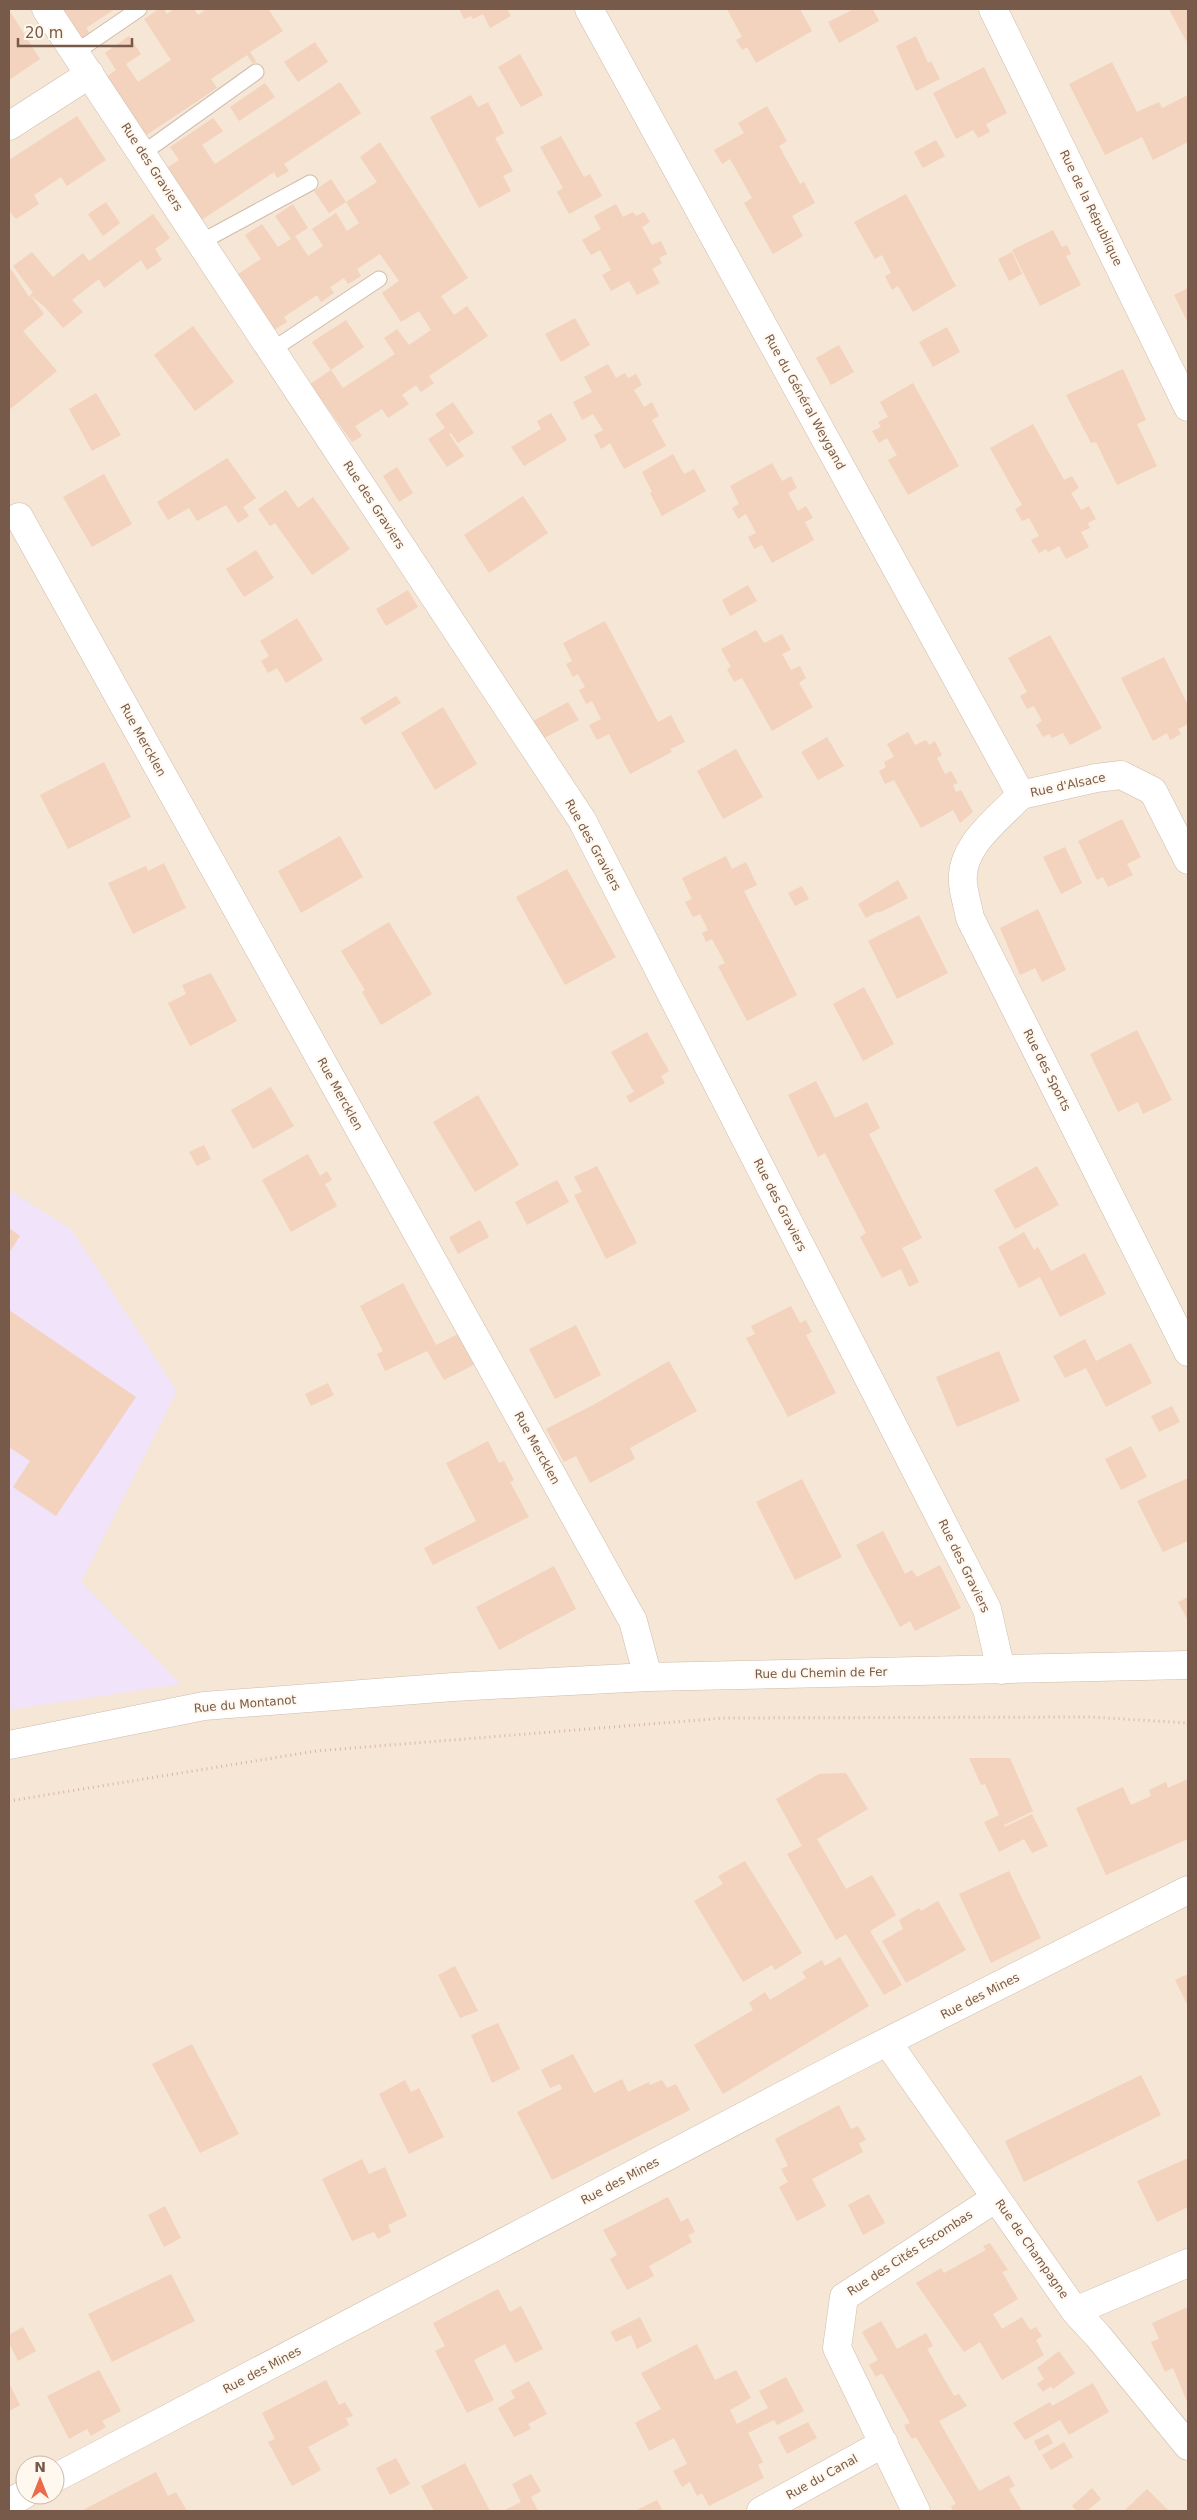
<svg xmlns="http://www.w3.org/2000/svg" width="1197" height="2520" font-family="'DejaVu Sans',sans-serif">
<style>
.residential{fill:#f5e6d5;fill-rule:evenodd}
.education{fill:#f1e3fa}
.building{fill:#f3d2be}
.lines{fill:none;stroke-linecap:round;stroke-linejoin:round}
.service-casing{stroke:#cfbcac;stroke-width:17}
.minor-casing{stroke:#cfbcac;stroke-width:29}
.tertiary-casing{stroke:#cfbcac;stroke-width:29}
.path{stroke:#d9b6a0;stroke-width:3;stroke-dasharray:1 4;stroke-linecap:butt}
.service{stroke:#fff;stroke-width:15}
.minor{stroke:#fff;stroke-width:28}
.tertiary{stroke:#fff;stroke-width:28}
.labels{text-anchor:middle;stroke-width:4;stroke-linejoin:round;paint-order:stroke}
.street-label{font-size:12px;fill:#785a4a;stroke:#fff8ee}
</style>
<rect width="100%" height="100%" fill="#fdf4e7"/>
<path class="residential" d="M9 9H1188V2511H9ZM25 2465H55V2495H25Z"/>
<path class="education" d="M9 1190 72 1230 177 1391 81 1582 181 1684 9 1710Z"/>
<path class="building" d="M59 9H115L86 28 91 35 80 41Z
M159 9H164L167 14 174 9H194L198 15 207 9H268L283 31 250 52 256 61 253 64 247 55 211 79 217 88 145 136 105 78 116 70 105 53 129 36 141 54 126 64 138 82 171 60 144 19Z
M459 9H507L511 16 490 28 483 14 473 19 471 16 464 19Z
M727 9H800L812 31 756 63 747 47 742 50 736 40 742 37Z
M854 9H873L879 21 839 43 828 22Z
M1169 9H1188V40L1186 41Z
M9 10 40 59 9 80Z
M916 36 928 63 931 61 940 79 916 91 896 46Z
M315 42 328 62 298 82 284 62Z
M520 54 543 95 521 107 498 67Z
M1112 62 1137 112 1159 102 1162 108 1188 95V142L1153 160 1142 137 1105 155 1069 84Z
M984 67 1007 113 986 124 990 132 978 138 973 130 956 139 933 93Z
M340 82 361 113 284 164 289 171 277 178 274 172 200 221 165 169 179 160 170 147 213 118 223 131 202 145 215 164Z
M265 83 275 97 239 121 230 107Z
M471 95 478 107 488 102 504 133 495 138 513 171 503 176 511 191 479 208 430 117Z
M767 106 787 141 779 146 800 184 804 182 815 203 792 216 803 236 773 254 744 203 752 198 730 159 722 164 714 150 744 133 738 123Z
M77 116 106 160 67 186 61 177 34 195 39 204 16 219 9 211V160Z
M561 136 584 177 590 174 602 196 569 214 557 192 563 188 540 147Z
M936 140 945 156 923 168 914 152Z
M380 142 468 278 441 296 454 315 467 306 488 336 429 376 434 383 421 392 416 385 402 395 409 404 388 418 382 409 355 426 362 436 352 442 310 384 331 370 343 388 395 354 384 338 397 329 409 345 431 330 419 311 401 322 382 293 399 281 380 254 357 269 361 276 348 284 344 278 330 287 334 293 321 302 317 295 284 317 287 322 274 330 238 274 261 259 245 235 262 224 278 247 291 239 275 216 293 204 308 228 295 236 308 256 323 246 312 229 336 213 347 231 359 223 346 202 377 182 360 157Z
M331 179 346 202 329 213 314 191Z
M906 194 956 286 913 312 898 286 892 290 885 276 891 273 882 255 875 259 854 222Z
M106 202 120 223 103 236 88 214Z
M616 204 623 217 633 212 636 216 644 212 650 222 642 227 652 245 661 241 667 254 659 258 662 263 652 269 660 283 637 295 629 281 611 291 602 275 611 270 600 250 591 255 582 240 601 229 594 216Z
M153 214 170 238 155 249 162 260 147 270 141 260 104 288 99 279 72 300 83 312 63 328 45 307 30 295 33 293 13 266 32 252 53 277 83 253 89 261Z
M1053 230 1062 247 1067 245 1071 254 1066 256 1081 285 1040 306 1012 250Z
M1012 252 1022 274 1009 281 998 259Z
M11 269 29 297 30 295 44 314 23 331 57 371 9 410V271Z
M1188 288V323L1174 295Z
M575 318 590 345 561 362 545 334Z
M346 320 364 347 331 370 312 342Z
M193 326 234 382 195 411 154 355Z
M947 327 960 352 933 367 919 342Z
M839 345 854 372 831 385 816 358Z
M608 364 616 378 625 373 628 378 636 374 642 385 634 390 644 407 652 402 659 416 652 420 666 446 624 469 610 443 601 449 594 435 603 430 593 414 582 420 573 402 592 392 584 377Z
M1123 369 1146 420 1137 424 1157 466 1117 485 1096 442 1091 443 1066 395Z
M913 383 959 466 908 495 888 460 897 455 893 449 887 438 879 443 872 431 881 427 878 422 888 417 880 402Z
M96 393 121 435 92 451 69 409Z
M453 402 474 433 458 443 451 433 449 434 464 456 447 467 428 439 445 428 435 414Z
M551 413 567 440 524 466 511 447 541 429 537 421Z
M1033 424 1064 480 1072 476 1079 488 1071 493 1081 510 1089 506 1096 519 1088 523 1090 528 1081 532 1089 547 1066 559 1059 546 1048 552 1046 549 1039 553 1031 540 1039 536 1029 518 1022 521 1015 509 1022 505 990 448Z
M673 454 684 474 694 469 706 491 662 516 650 493 652 492 642 472Z
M227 458 256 498 243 507 249 516 238 523 226 505 197 521 189 508 168 520 157 502Z
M772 463 782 481 791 476 797 488 788 493 798 511 806 506 813 518 805 522 814 540 772 563 762 545 754 549 748 537 756 533 746 514 738 519 732 508 739 504 730 486Z
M397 467 413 493 399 502 383 476Z
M104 474 132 524 92 547 63 497Z
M286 490 298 508 313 497 350 549 312 575 275 523 270 526 258 509Z
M523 496 548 533 489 573 464 535Z
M256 550 274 578 244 597 226 569Z
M748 585 757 601 730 616 722 600Z
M408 590 418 607 386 626 376 609Z
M297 618 323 660 286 683 277 668 268 673 261 661 269 656 260 641Z
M605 621 658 722 671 715 685 742 670 749 672 752 630 774 609 734 597 740 589 725 601 719 592 701 586 704 579 690 585 687 578 674 573 677 566 664 572 661 563 643Z
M756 630 764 643 782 634 791 650 782 654 791 670 800 666 806 678 799 683 813 707 772 731 742 678 734 682 727 669 731 667 721 649Z
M1050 635 1102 728 1070 745 1063 733 1052 738 1049 734 1043 737 1036 725 1042 721 1034 706 1027 709 1020 696 1027 692 1008 658Z
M1164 657 1188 705V724L1178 729 1181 734 1170 740 1167 733 1153 741 1121 678Z
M396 696 401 703 365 725 360 718Z
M568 702 579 720 544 738 533 721Z
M443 707 477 764 435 790 401 733Z
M908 732 915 745 926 740 929 745 935 741 942 755 937 758 945 774 951 771 958 783 953 785 956 792 961 790 973 812 960 823 953 810 921 828 894 780 885 784 879 771 886 767 884 762 894 757 887 744Z
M827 737 844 766 818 780 801 752Z
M736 749 763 797 723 819 697 771Z
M104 762 131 817 68 849 40 795Z
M1122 819 1141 857 1127 864 1133 875 1108 887 1103 877 1097 880 1078 841Z
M340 836 363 877 301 913 278 871Z
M1065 847 1082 883 1061 894 1043 857Z
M726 856 732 869 746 862 757 885 744 891 797 995 747 1021 718 966 725 963 712 939 706 942 702 933 708 930 700 914 693 917 685 902 692 899 682 878Z
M164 863 186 908 133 934 108 883 146 866 148 871Z
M567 869 616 957 565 985 516 897Z
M898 880 908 898 879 913V911L866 918 858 904Z
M802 886 809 899 795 906 788 893Z
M1038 909 1066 970 1042 982 1035 968 1020 975 1000 928Z
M919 915 948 973 897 999 868 941Z
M389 922 432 994 381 1025 362 992 365 990 341 951Z
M211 973 237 1021 190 1046 168 1003 186 994 182 985Z
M864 987 894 1044 863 1061 833 1004Z
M1137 1030 1172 1100 1143 1114 1138 1102 1118 1112 1090 1054Z
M647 1032 669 1071 661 1076 665 1083 630 1103 626 1096 634 1092 611 1052Z
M816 1081 835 1118 867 1102 880 1128 869 1134 922 1238 902 1248 919 1282 909 1287 901 1269 882 1278 860 1237 866 1233 825 1153 818 1157 788 1095Z
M271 1087 294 1126 253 1149 231 1110Z
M478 1095 519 1165 475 1192 433 1122Z
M204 1145 211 1159 197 1166 189 1152Z
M308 1154 320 1176 327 1171 332 1180 325 1184 337 1206 291 1232 262 1180Z
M597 1166 637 1243 606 1259 574 1195 582 1192 574 1177Z
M1037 1166 1059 1205 1015 1229 994 1190Z
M557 1180 569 1202 527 1225 515 1202Z
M480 1220 489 1237 458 1254 449 1237Z
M9 1228 20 1236 9 1253Z
M1024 1232 1034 1250 1038 1247 1051 1271 1085 1253 1106 1294 1060 1317 1040 1277 1019 1288 998 1247Z
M403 1283 436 1345 460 1333 477 1363 444 1380 427 1351 385 1371 377 1354 383 1351 360 1306Z
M791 1306 800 1323 806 1320 812 1332 806 1335 836 1393 788 1417 746 1338 755 1334 751 1326Z
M9 1310 136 1397 56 1516 13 1487 30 1461 9 1447Z
M576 1325 601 1375 555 1399 529 1349Z
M1085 1339 1096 1361 1131 1343 1152 1383 1106 1407 1086 1368 1065 1378 1053 1356Z
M999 1351 1020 1401 957 1427 936 1377Z
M669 1361 697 1411 630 1448 635 1459 590 1483 576 1456 564 1462 546 1429 595 1404Z
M328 1383 334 1395 311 1406 305 1394Z
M1172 1406 1180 1422 1159 1432 1151 1416Z
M488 1441 499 1463 504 1461 514 1480 510 1482 529 1517 433 1565 424 1548 476 1521 446 1463Z
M1131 1446 1147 1477 1121 1490 1105 1459Z
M1188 1478V1541L1163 1552 1137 1501Z
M802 1479 842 1557 795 1580 756 1502Z
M883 1531 905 1574 912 1570 917 1577 940 1565 961 1608 915 1631 910 1621 900 1627 856 1545Z
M554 1566 576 1609 499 1650 476 1607Z
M1188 1597V1621L1178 1602Z
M969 1758H1010L1033 1811 1004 1825 1005 1827 1032 1814 1048 1846 1032 1853 1024 1839 999 1852 984 1822 999 1815 985 1784 981 1785Z
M846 1773 868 1809 817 1839 846 1889 872 1875 896 1915 870 1931 902 1985 884 1995 846 1934 836 1940 787 1854 802 1846 776 1799 819 1774Z
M1188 1779V1839L1106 1875 1076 1808 1123 1787 1131 1805 1151 1796 1149 1790 1166 1782 1168 1788Z
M745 1861 802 1953 775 1970 772 1965 743 1982 694 1901 723 1884 718 1876Z
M1009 1871 1041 1938 991 1963 959 1894Z
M938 1901 966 1950 906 1983 882 1941 903 1929 899 1920 919 1908 921 1911Z
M840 1957 869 2006 723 2094 694 2045 753 2010 749 2003 765 1992 770 2000 806 1978 802 1972 822 1960 825 1966Z
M455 1966 478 2011 460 2018 438 1975Z
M1188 1974V2006L1175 1980Z
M498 2023 520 2069 492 2083 471 2035Z
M192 2044 239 2134 200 2153 152 2064Z
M573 2054 594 2093 622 2079 628 2092 649 2082 650 2085 662 2080 667 2088 676 2084 690 2110 552 2180 517 2112 562 2089 560 2084 550 2088 541 2070Z
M1141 2075 1161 2115 1024 2182 1005 2141Z
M405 2080 411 2092 419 2088 444 2137 409 2154 379 2094Z
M839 2105 851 2129 858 2126 866 2140 859 2143 863 2152 812 2179 826 2206 797 2221 779 2187 788 2182 781 2169 788 2166 775 2139Z
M1188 2158V2207L1157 2222 1137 2181Z
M362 2159 369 2174 385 2167 407 2216 388 2225 391 2232 378 2239 374 2232 352 2241 322 2179Z
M869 2194 885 2223 863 2235 848 2205Z
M668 2197 681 2222 688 2218 695 2232 688 2235 692 2242 649 2266 654 2276 627 2290 610 2259 617 2255 603 2230Z
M165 2206 181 2238 164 2247 148 2215Z
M990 2243 1008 2270 1002 2272 1018 2299 993 2314 1002 2329 1022 2317 1030 2330 1036 2327 1042 2336 1036 2340 1044 2355 1002 2380 980 2342 964 2352 916 2283 941 2268 944 2273 986 2250 983 2246Z
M171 2274 195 2321 112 2362 88 2314Z
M498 2289 510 2312 521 2306 543 2349 515 2363 505 2344 474 2360 494 2400 467 2413 435 2351 445 2346 433 2323Z
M1188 2307V2404L1173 2368 1165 2372 1151 2342 1159 2339 1152 2323Z
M640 2317 652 2341 637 2349 631 2335 616 2342 610 2332Z
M881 2321 897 2349 926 2333 933 2346 927 2349 954 2396 959 2394 967 2406 939 2421 979 2491 1009 2475 1015 2486 1009 2489 1022 2511H953L951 2506 956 2504 916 2437 912 2439 906 2430 904 2425 910 2423 882 2373 876 2377 869 2365 878 2360 862 2332Z
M23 2327 36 2351 18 2361 9 2343V2335Z
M697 2344 715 2380 736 2370 751 2398 730 2410 737 2424 768 2408 759 2391 786 2377 804 2411 777 2425 774 2420 748 2433 763 2462 758 2465 764 2478 709 2506 702 2493 697 2496 690 2482 682 2487 673 2471 687 2464 674 2438 649 2451 635 2423 661 2409 641 2373Z
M1059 2351 1075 2373 1053 2389 1051 2386 1043 2392 1037 2384 1044 2379 1037 2368Z
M99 2370 121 2411 102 2421 106 2427 91 2436 87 2429 69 2439 47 2396Z
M326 2380 339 2405 345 2402 353 2416 346 2418 349 2425 308 2447 321 2470 292 2486 268 2442 275 2439 262 2413Z
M529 2381 547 2414 528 2424 531 2429 514 2437 498 2408 515 2398 511 2391Z
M9 2383 20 2405 9 2411Z
M1093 2383 1109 2412 1069 2435 1060 2420 1025 2440 1013 2423 1050 2402 1052 2406Z
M808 2422 817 2438 787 2454 778 2437Z
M1048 2434 1053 2443 1039 2451 1034 2441Z
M1064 2442 1073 2457 1051 2470 1042 2455Z
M396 2458 410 2484 390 2495 376 2468Z
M465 2463 490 2511H434L421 2486Z
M156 2472 168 2496 176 2492 187 2511H81Z
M531 2474 541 2491 531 2497 538 2511H503L521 2502 512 2484Z
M1092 2488 1101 2499 1087 2511H1077L1072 2506Z
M1147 2489 1169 2511H1124Z
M657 2500 663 2511H635Z"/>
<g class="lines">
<g class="service-casing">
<path id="service" d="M76 52 139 9
M143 153 256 72
M201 242 310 183
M272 350 379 279"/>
</g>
<g class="minor-casing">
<path id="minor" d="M46 9 582 820 987 1609 1001 1670
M589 9 1021 795
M993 9 1188 407
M9 126 90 74
M19 517 633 1621 648 1677
M1021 795C998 819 959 847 963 883 964 895 968 906 970 918L1188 1352
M1021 795 1096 778 1121 775 1153 791 1188 860
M9 1745 204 1706 453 1687 648 1677 1188 1665
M888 2043 1075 2311 1098 2336 1188 2446
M1075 2311 1188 2263
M761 2511 884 2443
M916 2511 837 2348 844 2297 996 2198"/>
</g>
<g class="tertiary-casing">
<path id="tertiary" d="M55 2478 845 2063 1188 1890
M9 2503 25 2494"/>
</g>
<path class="path" d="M9 1801 316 1751 724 1718 1091 1717 1188 1723"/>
<use href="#service" class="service"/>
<use href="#minor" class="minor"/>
<use href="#tertiary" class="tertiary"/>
</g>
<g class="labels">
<g class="street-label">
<text transform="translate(152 167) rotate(57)" y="4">Rue des Graviers</text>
<text transform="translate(1091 208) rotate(64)" y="4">Rue de la République</text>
<text transform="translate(805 402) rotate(61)" y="4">Rue du Général Weygand</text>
<text transform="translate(374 505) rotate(57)" y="4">Rue des Graviers</text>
<text transform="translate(143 740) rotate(61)" y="4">Rue Mercklen</text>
<text transform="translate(1068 785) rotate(-12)" y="4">Rue d'Alsace</text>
<text transform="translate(593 845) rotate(61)" y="4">Rue des Graviers</text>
<text transform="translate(1047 1070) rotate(63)" y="4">Rue des Sports</text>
<text transform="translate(340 1094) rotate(61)" y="4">Rue Mercklen</text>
<text transform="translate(780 1205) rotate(63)" y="4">Rue des Graviers</text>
<text transform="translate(537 1448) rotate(61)" y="4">Rue Mercklen</text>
<text transform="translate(964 1566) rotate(64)" y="4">Rue des Graviers</text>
<text transform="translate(821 1673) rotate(-1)" y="4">Rue du Chemin de Fer</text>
<text transform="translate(245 1704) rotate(-5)" y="4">Rue du Montanot</text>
<text transform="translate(980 1996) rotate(-27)" y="4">Rue des Mines</text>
<text transform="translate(620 2181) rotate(-28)" y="4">Rue des Mines</text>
<text transform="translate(1032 2249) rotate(55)" y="4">Rue de Champagne</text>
<text transform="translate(910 2253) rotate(-33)" y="4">Rue des Cités Escombas</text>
<text transform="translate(262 2370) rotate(-28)" y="4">Rue des Mines</text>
<text transform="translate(822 2477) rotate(-29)" y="4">Rue du Canal</text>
</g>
</g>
<rect width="1197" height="2520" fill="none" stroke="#785a4a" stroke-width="20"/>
<g transform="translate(40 2480)"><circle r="24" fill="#fff8ee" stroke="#c9b9ac"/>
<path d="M0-4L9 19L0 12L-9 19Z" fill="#ea6b49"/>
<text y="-8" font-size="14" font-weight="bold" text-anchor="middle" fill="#785a4a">N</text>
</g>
<path d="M18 38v8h114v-8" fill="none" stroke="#785a4a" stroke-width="2.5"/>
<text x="25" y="38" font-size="15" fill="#785a4a" stroke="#fff8ee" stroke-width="4" paint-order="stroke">20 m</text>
</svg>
